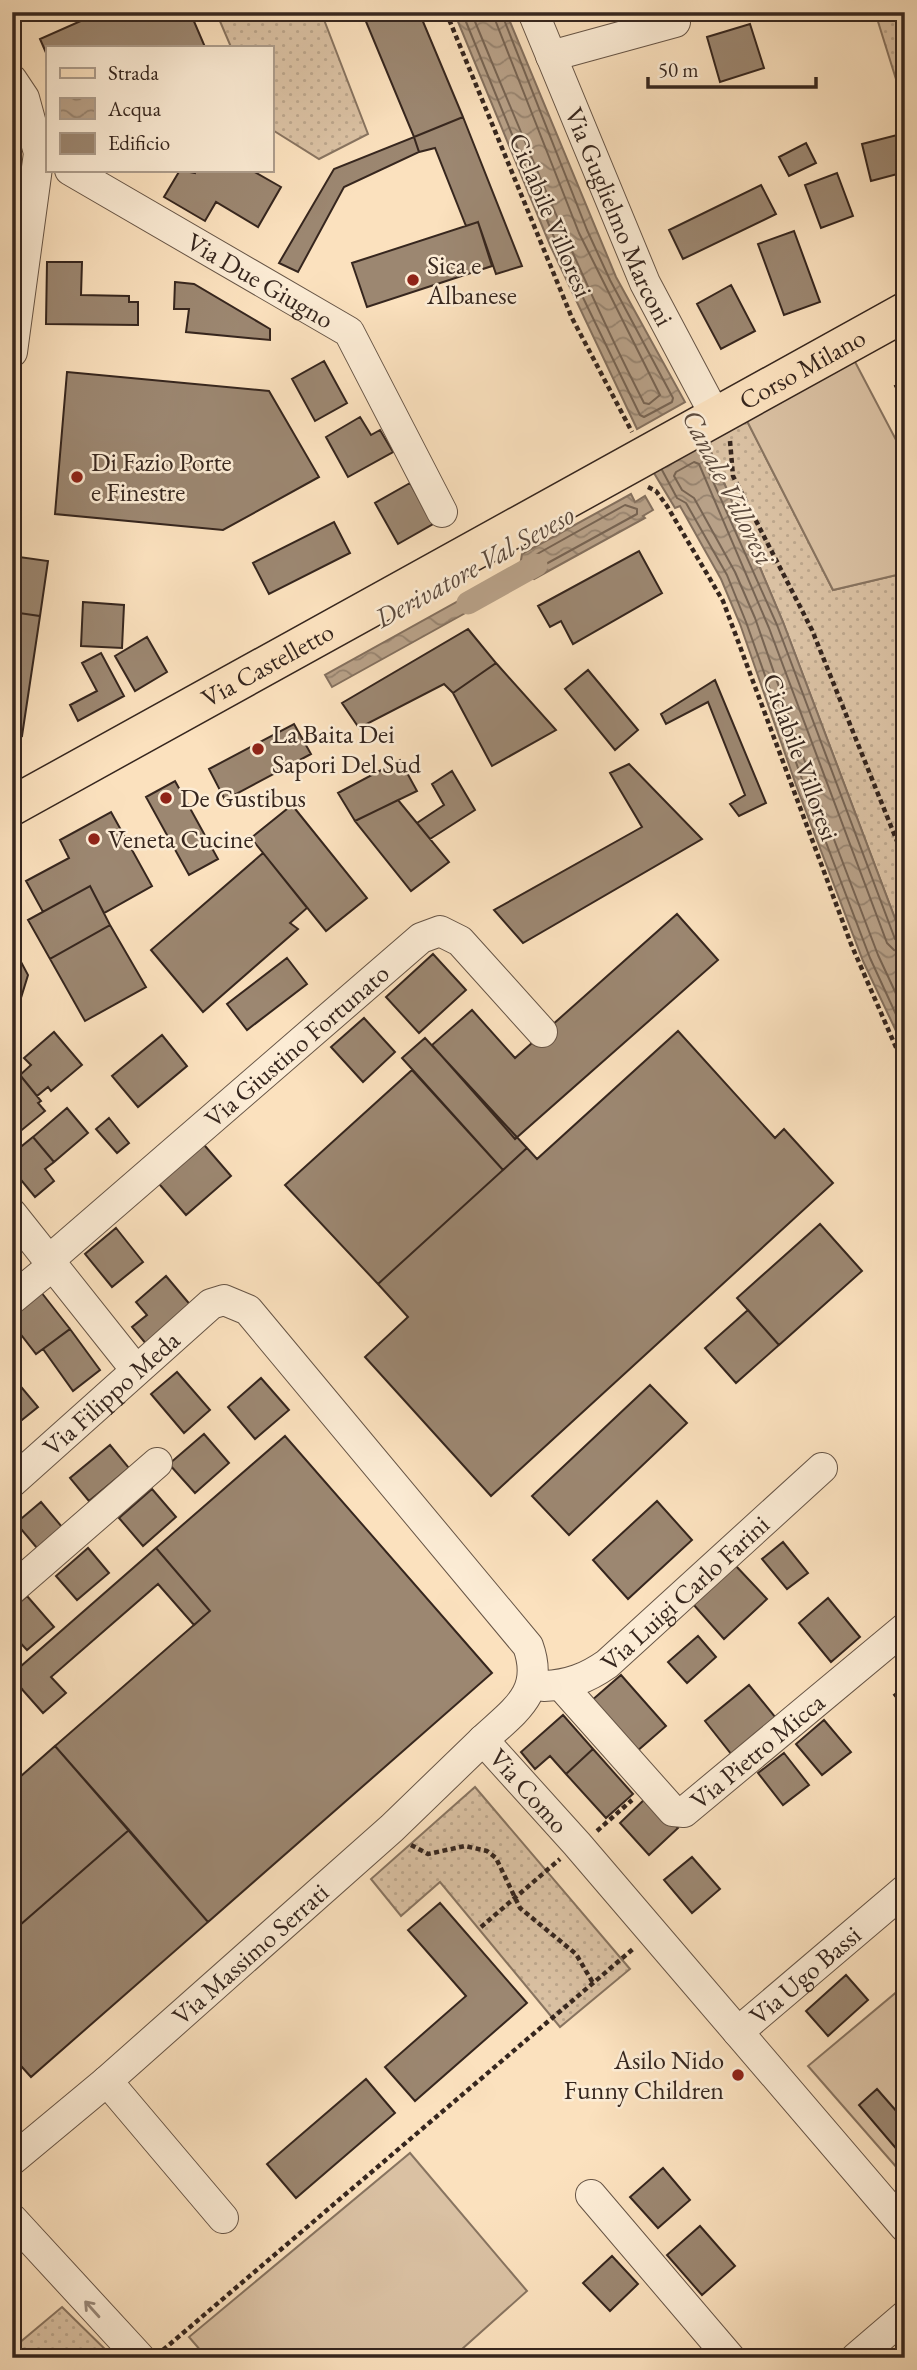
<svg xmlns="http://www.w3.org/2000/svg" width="917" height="2370" font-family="'EB Garamond',serif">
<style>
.grass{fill:url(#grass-dots);stroke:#887460;stroke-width:2}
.garden{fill:#dac1a3;stroke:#887460;stroke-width:2}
.water{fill:url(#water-waves);stroke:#84705e;stroke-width:2}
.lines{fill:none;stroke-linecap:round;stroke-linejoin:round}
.shore{stroke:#776453;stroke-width:2}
.canal{stroke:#b8a188;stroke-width:23}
.building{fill:#9c8771;stroke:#36261e;stroke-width:2}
.minor-casing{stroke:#675546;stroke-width:32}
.major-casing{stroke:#36261e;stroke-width:41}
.path{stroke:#36261e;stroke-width:4.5;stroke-dasharray:5 3.5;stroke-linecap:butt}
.minor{stroke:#fcecd5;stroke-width:30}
.major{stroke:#fbe1be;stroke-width:38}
.oneway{stroke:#99897a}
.poi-dot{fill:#8f2418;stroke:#fcecd5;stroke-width:2.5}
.labels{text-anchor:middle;stroke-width:5;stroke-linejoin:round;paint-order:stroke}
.street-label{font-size:26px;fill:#36261e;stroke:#fcecd5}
.poi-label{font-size:26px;fill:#36261e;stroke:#fcecd5;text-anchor:start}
.water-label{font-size:28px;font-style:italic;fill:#5d4b3e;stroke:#fcecd5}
</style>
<defs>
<pattern id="grass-dots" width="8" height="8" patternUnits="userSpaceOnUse" patternTransform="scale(1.75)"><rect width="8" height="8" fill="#dac1a3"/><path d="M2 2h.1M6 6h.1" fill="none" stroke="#bca68c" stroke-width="1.8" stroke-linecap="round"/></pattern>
<pattern id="water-waves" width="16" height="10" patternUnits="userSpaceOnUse" patternTransform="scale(1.75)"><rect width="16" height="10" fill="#b8a188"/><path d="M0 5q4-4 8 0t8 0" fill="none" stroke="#96836f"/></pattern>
</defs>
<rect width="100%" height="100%" fill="#fbe1be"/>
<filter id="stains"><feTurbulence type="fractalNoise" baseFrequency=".00286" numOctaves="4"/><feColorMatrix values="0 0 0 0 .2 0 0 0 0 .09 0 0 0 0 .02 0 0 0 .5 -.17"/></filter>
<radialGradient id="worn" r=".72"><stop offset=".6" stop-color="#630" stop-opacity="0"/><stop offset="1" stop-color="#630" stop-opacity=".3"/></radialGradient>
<path class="grass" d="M216 12H321L368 134 319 159 271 129V47H231Z
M875 12H905V108Z
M745 417 833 590 905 573V945L783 622 705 438Z
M475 1787 630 1969 560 2027 440 1882 401 1916 371 1879Z
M62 2307 114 2358H12V2349Z"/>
<path class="garden" d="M853 358 905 457V573L833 590 745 417Z
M905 1985V2177L808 2066Z
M410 2153 527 2291 452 2358H207L189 2337Z"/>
<path class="water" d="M454 12H506L616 277 685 402 637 429 550 245Z
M705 438 783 622 905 945V1050L863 961 796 785 740 624 721 579 680 506 675 508 651 468Z
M631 494 635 502 645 496 653 510 643 516 645 518 534 579 526 575 511 584 509 573 520 566 522 554Z
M489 584 497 591 476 603 478 606 332 687 325 675Z"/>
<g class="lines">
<path class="shore" d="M462 12 556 242 640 415 644 417 672 402 673 398 610 280 587 230 501 12
M471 12C526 144 579 276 644 403L649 404 660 395 579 233 492 12
M699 450 777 625 895 939 905 944
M662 470 677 498 686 503 727 575 746 622 803 782 870 958 905 1034
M625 505 637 509V514L535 570 528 568 530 558Z
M905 953 894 950 887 943 769 628 699 464 694 462 676 472 674 476 682 490 694 498 735 572 755 618 811 779 878 955 905 1013"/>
<path class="canal" d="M468 603 536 565"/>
</g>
<path class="building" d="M101 12H190L205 47H47V55L40 39Z
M362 12H419L463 117 414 137Z
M750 24 764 68 720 82 707 37Z
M463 117 522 266 496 274 478 222 466 226 435 148 419 152 414 137Z
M901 134 905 172 871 181 862 144Z
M414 137 419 152 344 187 298 272 279 263 334 169Z
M806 143 816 163 789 176 779 157Z
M180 170 195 173 196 170H251L281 187 258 227 216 202 205 221 164 197Z
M837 173 853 216 821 228 805 185Z
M761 185 776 214 683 259 669 230Z
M478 222 492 266 367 307 352 263Z
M794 231 820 302 784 315 758 244Z
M47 262H82L81 295 129 296V302H138V325L46 324Z
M175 282 194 284 270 329V340L186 332 189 309H174Z
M731 285 755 331 721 349 697 304Z
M324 361 347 403 315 421 292 379Z
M67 372 269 391 319 477 223 530 55 514Z
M905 381V405L895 386Z
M360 417 371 435 380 430 393 452 348 477 326 437Z
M410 483 433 524 398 544 375 503Z
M334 522 350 553 269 594 253 563Z
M639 551 662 593 573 644 561 621 550 627 538 606Z
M12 556 48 561 40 616 12 612Z
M83 602 124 605 122 648 81 646Z
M12 612 40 616 22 736 12 734Z
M468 629 496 663 453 693 444 684 359 728 342 703Z
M147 637 167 672 135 691 115 656Z
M101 653 124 696 78 721 70 705 97 691 82 663Z
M496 663 556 730 492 766 453 693Z
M588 670 638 730 615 750 565 689Z
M715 680 766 803 739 816 730 804 745 795 708 702 666 724 661 714Z
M294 724 311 754 225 800 209 769Z
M400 760 417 791 355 821 338 793Z
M629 764 702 839 523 943 494 910 642 827 610 773Z
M452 771 475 810 430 839 417 823 444 805 432 784Z
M175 781 218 859 189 875 146 797Z
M398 800 449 862 411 891 355 821Z
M292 805 367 898 326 931 251 838Z
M111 812 152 886 104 913 90 886 43 912 26 881 69 858 60 840Z
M263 853 307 908 290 923 298 929 203 1012 151 950Z
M90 886 110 925 50 959 28 920Z
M677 914 718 960 515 1139 432 1045 472 1010 515 1058Z
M110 925 146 987 85 1021 50 959Z
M12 945 28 975 20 1001 12 1006Z
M433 954 466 990 419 1033 386 997Z
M287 958 307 984 247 1030 227 1004Z
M364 1018 395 1052 363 1082 331 1047Z
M678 1031 775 1138 784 1129 833 1183 491 1496 365 1357 408 1317 378 1284 527 1148 537 1159Z
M54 1032 82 1065 51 1091 48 1087 37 1096 20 1075 31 1065 24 1058Z
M162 1035 187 1066 138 1107 112 1076Z
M425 1038 527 1148 503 1170 402 1058Z
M412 1070 503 1170 378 1284 285 1185Z
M20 1075 41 1101 38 1103 45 1111 12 1138V1081Z
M67 1108 88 1133 54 1162 33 1137Z
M109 1118 129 1143 117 1153 96 1129Z
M33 1137 54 1162 45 1169 54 1181 35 1197 12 1169V1154Z
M199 1139 231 1176 186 1215 154 1178Z
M820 1224 862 1271 779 1345 737 1298Z
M116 1228 143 1262 112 1287 85 1254Z
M166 1276 192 1307 147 1345 132 1327 147 1315 136 1302Z
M41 1292 70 1329 36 1354 12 1323V1313Z
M748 1310 779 1345 736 1383 705 1348Z
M70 1329 100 1370 73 1391 43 1349Z
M177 1372 210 1410 184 1433 151 1394Z
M12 1376 38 1407 12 1428Z
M261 1378 289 1410 255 1439 228 1407Z
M650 1385 687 1423 569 1535 532 1496Z
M204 1434 229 1463 195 1493 169 1464Z
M285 1436 492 1673 208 1922 55 1746 210 1611 156 1548Z
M110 1445 129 1468 89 1501 70 1478Z
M152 1489 176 1517 143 1546 119 1518Z
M657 1501 692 1540 628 1599 593 1560Z
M41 1502 62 1527 37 1548 16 1523Z
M783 1542 808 1573 787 1589 762 1559Z
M88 1548 109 1573 77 1600 56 1576Z
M156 1548 210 1611 194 1625 158 1584 51 1677 66 1693 43 1713 12 1678V1674Z
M735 1565 767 1599 724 1639 693 1604Z
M27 1596 54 1627 27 1650 12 1634V1609Z
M828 1598 860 1637 831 1662 799 1623Z
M698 1636 716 1657 687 1683 668 1662Z
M621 1675 666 1726 636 1752 591 1701Z
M12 1678 22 1689 12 1698Z
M749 1685 776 1718 732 1755 705 1721Z
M905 1686V1708L894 1695Z
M563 1715 593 1749 566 1774 550 1756 535 1769 521 1752Z
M824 1720 851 1752 822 1775 796 1744Z
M55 1746 129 1830 12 1932V1784Z
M593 1749 633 1794 606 1818 566 1774Z
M784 1753 809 1785 783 1805 758 1773Z
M648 1796 678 1828 649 1855 620 1823Z
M129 1830 208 1922 31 2077 12 2056V1932Z
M692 1857 720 1889 692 1913 664 1880Z
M440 1903 527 2003 415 2101 385 2067 466 1996 408 1930Z
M846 1975 868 2000 828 2036 806 2011Z
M366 2079 395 2113 296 2198 267 2164Z
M877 2089 905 2121V2159L859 2105Z
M663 2168 690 2200 658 2228 630 2197Z
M700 2226 735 2266 702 2295 667 2255Z
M612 2256 638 2284 610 2311 583 2283Z"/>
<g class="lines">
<g class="minor-casing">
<g id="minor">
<path id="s1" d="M533 12 645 283 715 415"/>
<path d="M551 56 675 22"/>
<path d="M12 80 24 98 39 153 12 352"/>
<path id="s2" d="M70 170 349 332 442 512"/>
<path d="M12 1214 136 1370"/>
<path id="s3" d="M48 1261 421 938 440 931 460 941 542 1032"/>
<path d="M12 1299 52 1266"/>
<path id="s4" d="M12 1482 211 1304 224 1300 248 1310 528 1646C545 1693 514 1711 483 1740L577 1844 905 2227"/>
<path d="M12 1589 157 1463"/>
<path id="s5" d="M561 1685 673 1811 684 1812 905 1628"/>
<path id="s6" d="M544 1686C569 1685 587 1678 607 1664L822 1468"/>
<path id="s7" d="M738 2032 905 1890"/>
<path d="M107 2081 223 2218"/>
<path id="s8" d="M12 2160 107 2081 392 1828 483 1740"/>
<path d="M591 2195 730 2358"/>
<path d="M12 2219 140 2358"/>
<path d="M856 2358 905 2316"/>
</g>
</g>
<g class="major-casing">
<g id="major">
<path id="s9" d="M12 806 905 312"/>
</g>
</g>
<path class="path" d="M446 12 572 318 632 432
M730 441 733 476 812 630 905 861
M648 487 656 491 667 506 723 601 851 944 905 1068
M597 1831 632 1800
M411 1845 428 1854 465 1846 487 1851 496 1858 520 1908 576 1954 593 1983
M481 1927 560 1859
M163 2350 633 1949"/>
<use href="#minor" class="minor"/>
<use href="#major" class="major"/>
</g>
<defs><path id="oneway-shaft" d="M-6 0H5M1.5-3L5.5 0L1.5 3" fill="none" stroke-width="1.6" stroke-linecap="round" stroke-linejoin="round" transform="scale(1.75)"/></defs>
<use class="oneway" href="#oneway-shaft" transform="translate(92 2309) rotate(-132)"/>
<g class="poi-dot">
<circle cx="413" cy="280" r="7"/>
<circle cx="77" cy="477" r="7"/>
<circle cx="258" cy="749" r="7"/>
<circle cx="166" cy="798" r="7"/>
<circle cx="94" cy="839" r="7"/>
<circle cx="738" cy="2075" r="7"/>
</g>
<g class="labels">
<g class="street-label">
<text transform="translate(551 215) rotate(67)" y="9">Ciclabile Villoresi</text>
<text dy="9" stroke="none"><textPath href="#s1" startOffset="222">Via Guglielmo Marconi</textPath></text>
<text dy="9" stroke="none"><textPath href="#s2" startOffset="220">Via Due Giugno</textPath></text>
<text dy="9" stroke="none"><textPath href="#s9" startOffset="903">Corso Milano</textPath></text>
<text dy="9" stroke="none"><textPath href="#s9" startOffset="292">Via Castelletto</textPath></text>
<text transform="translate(801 757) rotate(70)" y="9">Ciclabile Villoresi</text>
<text dy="9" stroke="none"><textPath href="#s3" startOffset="329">Via Giustino Fortunato</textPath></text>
<text dy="9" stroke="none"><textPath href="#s4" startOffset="133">Via Filippo Meda</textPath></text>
<text dy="9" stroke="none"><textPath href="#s6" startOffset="173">Via Luigi Carlo Farini</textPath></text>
<text dy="9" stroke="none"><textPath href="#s5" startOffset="275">Via Pietro Micca</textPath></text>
<text dy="9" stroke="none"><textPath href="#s4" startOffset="926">Via Como</textPath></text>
<text dy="9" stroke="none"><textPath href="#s8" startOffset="315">Via Massimo Serrati</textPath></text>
<text dy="9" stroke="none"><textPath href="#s7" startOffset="88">Via Ugo Bassi</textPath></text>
</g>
<g class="poi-label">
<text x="427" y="274">Sica e<tspan x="427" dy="30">Albanese</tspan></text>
<text x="91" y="471">Di Fazio Porte<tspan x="91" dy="30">e Finestre</tspan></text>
<text x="272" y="743">La Baita Dei<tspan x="272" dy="30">Sapori Del Sud</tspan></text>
<text x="180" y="807">De Gustibus</text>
<text x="108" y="848">Veneta Cucine</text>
<text x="724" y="2069" text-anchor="end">Asilo Nido<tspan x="724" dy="30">Funny Children</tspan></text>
</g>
<g class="water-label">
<text transform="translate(729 487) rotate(63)" y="10">Canale Villoresi</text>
<text transform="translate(474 566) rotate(-29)" y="10">Derivatore Val Seveso</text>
</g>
</g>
<rect width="917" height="2370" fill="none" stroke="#fbe1be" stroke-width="42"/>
<rect x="14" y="14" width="889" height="2342" fill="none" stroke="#36261e" stroke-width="3.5"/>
<rect x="21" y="21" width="875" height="2328" fill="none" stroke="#36261e" stroke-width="2"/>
<rect x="46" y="46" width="228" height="126" fill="#fcecd5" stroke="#ad9d8c" stroke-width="2"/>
<rect x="60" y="68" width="35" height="10" fill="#fbe1be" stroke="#ad9d8c" stroke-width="2"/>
<text x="108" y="80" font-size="21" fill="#36261e">Strada</text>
<rect x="60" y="98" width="35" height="21" fill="url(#water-waves)" stroke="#ad9d8c" stroke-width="2"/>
<text x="108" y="116" font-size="21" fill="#36261e">Acqua</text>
<rect x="60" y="133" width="35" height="21" fill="#9c8771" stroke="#ad9d8c" stroke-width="2"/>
<text x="108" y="150" font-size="21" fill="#36261e">Edificio</text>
<path d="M648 77v10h168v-10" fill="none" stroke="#36261e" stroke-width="3.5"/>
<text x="658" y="77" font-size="21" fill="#36261e" stroke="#fcecd5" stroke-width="5" paint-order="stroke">50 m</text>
<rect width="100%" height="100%" filter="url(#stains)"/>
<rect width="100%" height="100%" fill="url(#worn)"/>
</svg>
